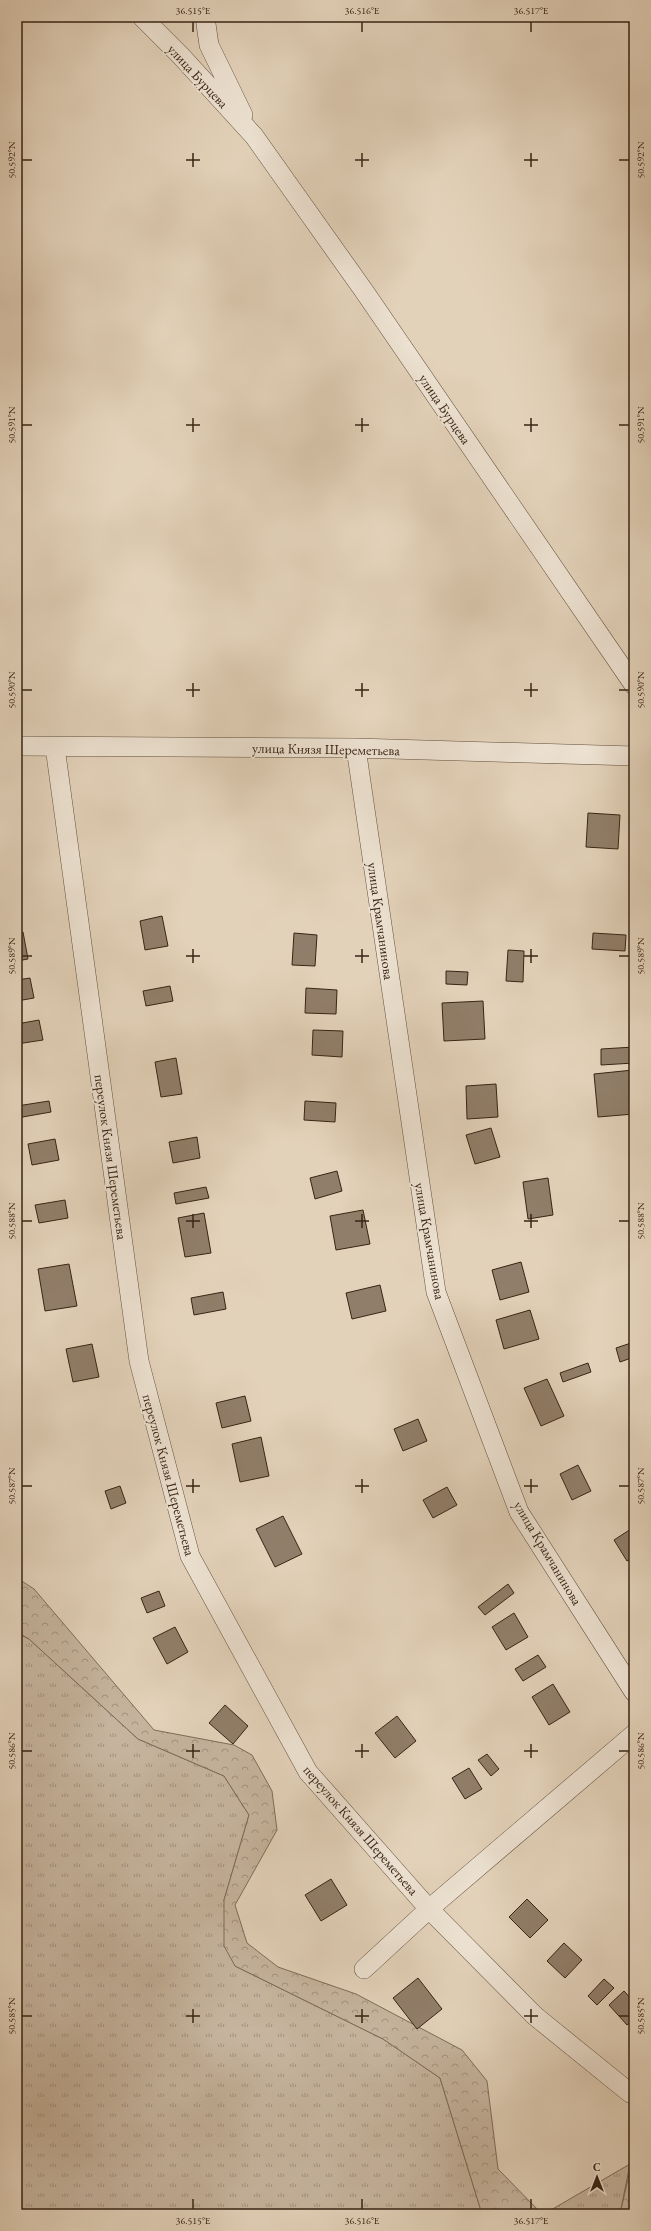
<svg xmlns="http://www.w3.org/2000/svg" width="651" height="2231" font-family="'EB Garamond',serif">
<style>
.grass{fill:url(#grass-tufts);stroke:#7f6c59}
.forest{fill:url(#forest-crowns);stroke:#7f6c59}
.building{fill:#917e6a;stroke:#382414}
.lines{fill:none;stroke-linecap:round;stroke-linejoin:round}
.minor-casing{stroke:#63503e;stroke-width:20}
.minor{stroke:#ede2d2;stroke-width:19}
.ticks{fill:none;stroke:#382414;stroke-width:1.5}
.labels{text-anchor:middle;stroke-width:3.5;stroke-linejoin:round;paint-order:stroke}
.street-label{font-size:14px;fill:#382414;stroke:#ede2d2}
.neatline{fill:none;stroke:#382414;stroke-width:1.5}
.ticks-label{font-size:10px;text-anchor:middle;fill:#382414}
</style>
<defs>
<pattern id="grass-tufts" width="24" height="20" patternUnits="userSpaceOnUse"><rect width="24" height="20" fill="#c6b49e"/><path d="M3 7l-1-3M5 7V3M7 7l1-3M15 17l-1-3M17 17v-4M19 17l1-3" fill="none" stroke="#a29280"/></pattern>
<pattern id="forest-crowns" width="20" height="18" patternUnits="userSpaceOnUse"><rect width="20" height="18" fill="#c6b49e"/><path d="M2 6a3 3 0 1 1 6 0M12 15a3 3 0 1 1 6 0" fill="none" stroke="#a29280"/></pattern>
</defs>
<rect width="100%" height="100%" fill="#e3d2ba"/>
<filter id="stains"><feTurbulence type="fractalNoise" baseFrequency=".005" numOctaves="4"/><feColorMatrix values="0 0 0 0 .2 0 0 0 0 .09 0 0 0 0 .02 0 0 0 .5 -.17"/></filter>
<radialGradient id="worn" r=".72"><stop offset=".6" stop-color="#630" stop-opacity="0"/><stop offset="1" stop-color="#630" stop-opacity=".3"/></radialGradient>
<path class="grass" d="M17 1633 29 1639 138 1739 224 1776 249 1815 224 1900 235 1966 383 2039 440 2078 482 2214H17Z
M630 2164 620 2214H544Z"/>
<path class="forest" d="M17 1578 34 1589 154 1730 234 1745 252 1755 272 1791 277 1830 235 1905 247 1943 278 1967 356 1994 462 2050 487 2081 498 2169 542 2214H482L440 2078 383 2039 235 1966 224 1946V1900L249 1815 224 1776 138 1739 29 1639 17 1632Z
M634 2152V2214H620Z"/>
<path class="building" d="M588 813 620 815 618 849 586 847Z
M162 916 168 946 145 950 140 921Z
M23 932 28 959 17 961V933Z
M294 933 317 935 315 966 292 965Z
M593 933 626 935 625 951 592 949Z
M508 950 524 951 523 982 506 981Z
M446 971 468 972 467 985 446 984Z
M30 978 34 998 17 1001V980Z
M170 986 173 1001 146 1006 143 991Z
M306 988 337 990 336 1014 305 1013Z
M483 1001 485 1039 444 1041 442 1003Z
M39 1020 43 1040 17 1044V1024Z
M313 1030 343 1031 342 1057 312 1055Z
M634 1047V1063L601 1065V1049Z
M176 1058 182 1094 161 1097 155 1062Z
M633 1070 634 1114 598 1117 594 1074Z
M496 1084 498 1117 467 1119 466 1086Z
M49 1101 51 1112 17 1118V1106Z
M305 1101 336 1103 335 1122 304 1120Z
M491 1128 500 1157 475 1164 466 1135Z
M197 1137 200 1158 173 1163 169 1142Z
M55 1139 59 1160 32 1165 28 1144Z
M337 1171 342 1191 315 1199 310 1178Z
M548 1178 553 1215 528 1219 523 1182Z
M206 1187 209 1198 176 1204 174 1193Z
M65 1200 68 1218 39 1223 35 1205Z
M363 1210 370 1244 336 1250 330 1216Z
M204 1213 211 1253 185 1257 178 1218Z
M521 1262 529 1292 500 1300 492 1270Z
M69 1264 77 1306 45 1311 38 1269Z
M380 1285 386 1311 352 1319 346 1293Z
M223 1292 226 1309 194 1315 191 1298Z
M530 1310 539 1339 504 1349 496 1320Z
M631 1343 634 1357 620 1362 616 1348Z
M92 1344 99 1377 73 1382 66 1349Z
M588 1363 591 1372 563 1382 560 1373Z
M547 1379 564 1416 541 1426 524 1388Z
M245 1396 251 1421 222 1428 216 1403Z
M418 1419 427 1441 403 1451 394 1429Z
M261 1437 269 1476 240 1482 232 1444Z
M578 1465 591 1491 572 1500 560 1474Z
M120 1486 126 1503 111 1509 105 1491Z
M447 1487 457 1505 433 1518 423 1500Z
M283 1516 302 1554 275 1567 256 1529Z
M634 1527V1557L627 1561 614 1540Z
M508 1584 514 1593 485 1615 478 1607Z
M159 1591 165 1606 147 1613 141 1598Z
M514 1613 528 1637 506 1650 492 1627Z
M175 1627 188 1652 167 1664 153 1638Z
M538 1655 546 1667 523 1681 515 1669Z
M553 1684 570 1712 549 1725 532 1697Z
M225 1705 248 1726 233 1744 209 1723Z
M397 1716 416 1741 395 1758 375 1733Z
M487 1754 499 1769 491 1776 478 1760Z
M469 1768 482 1789 465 1799 452 1778Z
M331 1879 347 1905 321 1921 305 1895Z
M527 1899 548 1920 530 1938 509 1917Z
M564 1943 582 1960 565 1978 547 1961Z
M418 1978 442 2009 417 2029 393 1998Z
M604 1979 614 1988 597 2005 588 1996Z
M624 1991 634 2002V2019L627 2025 609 2005Z"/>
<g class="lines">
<g class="minor-casing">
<path id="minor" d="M142 17 181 56 254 136 364 291 634 685
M205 17 209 45 243 115
M17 746 356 748 634 756
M55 747 139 1361 190 1556 308 1772 429 1909 535 2016 630 2093
M356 748 436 1292 519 1512 634 1692
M364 1969 429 1909 634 1734"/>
</g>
<use href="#minor" class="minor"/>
</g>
<path class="ticks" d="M193 22V32M362 22V32M531 22V32M193 153V167M362 153V167M531 153V167M22 160H32M186 160H200M355 160H369M524 160H538M619 160H629M193 418V432M362 418V432M531 418V432M22 425H32M186 425H200M355 425H369M524 425H538M619 425H629M193 683V697M362 683V697M531 683V697M22 690H32M186 690H200M355 690H369M524 690H538M619 690H629M193 949V963M362 949V963M531 949V963M22 956H32M186 956H200M355 956H369M524 956H538M619 956H629M193 1214V1228M362 1214V1228M531 1214V1228M22 1221H32M186 1221H200M355 1221H369M524 1221H538M619 1221H629M193 1479V1493M362 1479V1493M531 1479V1493M22 1486H32M186 1486H200M355 1486H369M524 1486H538M619 1486H629M193 1744V1758M362 1744V1758M531 1744V1758M22 1751H32M186 1751H200M355 1751H369M524 1751H538M619 1751H629M193 2009V2023M362 2009V2023M531 2009V2023M22 2016H32M186 2016H200M355 2016H369M524 2016H538M619 2016H629M193 2199V2209M362 2199V2209M531 2199V2209"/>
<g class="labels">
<g class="street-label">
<text transform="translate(198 76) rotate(47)" y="5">улица Бурцева</text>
<text transform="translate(445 409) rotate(56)" y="5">улица Бурцева</text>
<text transform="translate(326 749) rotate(1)" y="5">улица Князя Шереметьева</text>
<text transform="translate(381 921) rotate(82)" y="5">улица Крамчанинова</text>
<text transform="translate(111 1157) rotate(82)" y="5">переулок Князя Шереметьева</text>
<text transform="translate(430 1241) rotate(80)" y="5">улица Крамчанинова</text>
<text transform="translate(169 1475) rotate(75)" y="5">переулок Князя Шереметьева</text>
<text transform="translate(548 1553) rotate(59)" y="5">улица Крамчанинова</text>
<text transform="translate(361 1830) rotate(49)" y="5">переулок Князя Шереметьева</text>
</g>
</g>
<rect width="651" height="2231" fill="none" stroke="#e3d2ba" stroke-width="44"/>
<g transform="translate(597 2177)" stroke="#ede2d2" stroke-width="3" paint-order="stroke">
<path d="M0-3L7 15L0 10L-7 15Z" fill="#382414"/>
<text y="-6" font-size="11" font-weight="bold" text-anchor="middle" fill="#382414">С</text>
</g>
<rect x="22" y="22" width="607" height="2187" class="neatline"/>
<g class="ticks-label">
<text x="193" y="14">36.515°E</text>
<text x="362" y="14">36.516°E</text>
<text x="531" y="14">36.517°E</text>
<text transform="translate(11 160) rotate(-90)" y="4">50.592°N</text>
<text transform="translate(640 160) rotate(-90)" y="4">50.592°N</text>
<text transform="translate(11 425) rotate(-90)" y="4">50.591°N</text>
<text transform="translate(640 425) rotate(-90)" y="4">50.591°N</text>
<text transform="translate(11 690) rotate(-90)" y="4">50.590°N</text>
<text transform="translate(640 690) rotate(-90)" y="4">50.590°N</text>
<text transform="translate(11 956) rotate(-90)" y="4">50.589°N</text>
<text transform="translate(640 956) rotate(-90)" y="4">50.589°N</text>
<text transform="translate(11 1221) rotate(-90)" y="4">50.588°N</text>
<text transform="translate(640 1221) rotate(-90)" y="4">50.588°N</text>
<text transform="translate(11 1486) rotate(-90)" y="4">50.587°N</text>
<text transform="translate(640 1486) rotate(-90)" y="4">50.587°N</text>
<text transform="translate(11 1751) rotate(-90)" y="4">50.586°N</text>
<text transform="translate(640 1751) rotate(-90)" y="4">50.586°N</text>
<text transform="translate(11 2016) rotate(-90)" y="4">50.585°N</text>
<text transform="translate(640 2016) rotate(-90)" y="4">50.585°N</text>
<text x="193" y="2224">36.515°E</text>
<text x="362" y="2224">36.516°E</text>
<text x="531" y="2224">36.517°E</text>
</g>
<rect width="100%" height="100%" filter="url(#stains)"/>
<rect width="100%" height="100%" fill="url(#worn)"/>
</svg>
